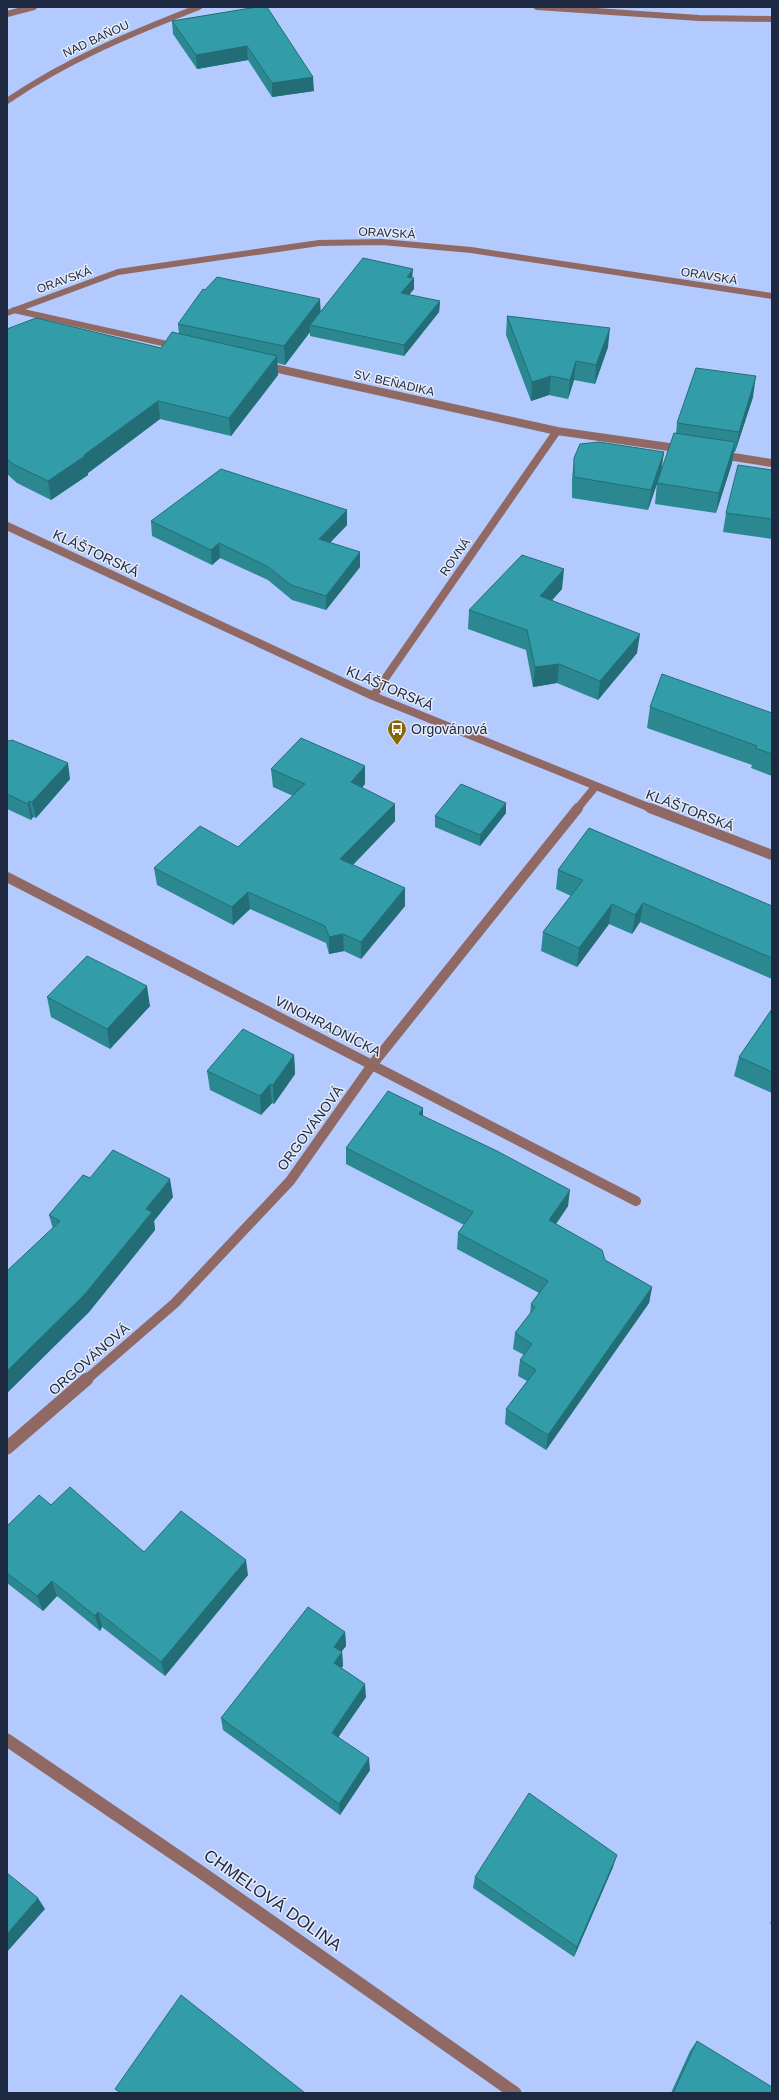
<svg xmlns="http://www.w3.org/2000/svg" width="779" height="2100" font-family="Arial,sans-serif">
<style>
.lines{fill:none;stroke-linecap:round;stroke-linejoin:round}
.minor-far3{stroke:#906965;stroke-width:6}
.minor-far2{stroke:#906965;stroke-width:8}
.minor-far1{stroke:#906965;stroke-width:10}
.minor{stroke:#906965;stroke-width:13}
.wall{fill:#2b8790}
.shaded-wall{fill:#236e76}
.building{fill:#329da8;stroke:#236e76}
.labels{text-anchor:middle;stroke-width:3;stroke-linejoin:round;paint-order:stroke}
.far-street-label{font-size:12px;fill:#1d2841;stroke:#e5ebf8}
.street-label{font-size:14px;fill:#1d2841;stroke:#e5ebf8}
.poi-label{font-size:14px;fill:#1d2841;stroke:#e5ebf8;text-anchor:start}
.near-street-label{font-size:17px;fill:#1d2841;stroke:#e5ebf8}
</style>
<rect width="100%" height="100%" fill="#b2cafd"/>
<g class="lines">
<path class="minor-far3" d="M537 7 699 18 772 19
M7 14 34 7
M7 101C67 60 132 33 199 7
M14 310 176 346
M7 313 118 272 319 243 382 242 471 250 772 296"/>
<path class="minor-far2" d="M265 366 557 431 683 449
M721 455 772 463
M7 526 373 696 653 809
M373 696 557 431
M577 809 595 787"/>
<path class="minor-far1" d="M650 808 772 855
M7 877 636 1201
M86 1380 175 1303 290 1181 372 1065 578 808"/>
<path class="minor" d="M7 1448 87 1379
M7 1740 205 1875 515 2093"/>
</g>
<path class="wall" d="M257 7 314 91 272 97 248 60 197 69 173 34 172 21Z
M412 278 414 289 409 295 440 301 439 312 404 356 310 336V332L285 365 277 363 278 375 231 436 160 419 88 473V475L51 500 17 483 7 474V329L161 348 179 334 178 324 321 312Z
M507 316 608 347 595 384 574 380 568 399 549 395 531 401 506 335Z
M753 397 735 452H734L732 463 716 513 655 504 657 483 676 434 677 423Z
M664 452 661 472 648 510 572 498V479L574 458Z
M772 470V539L723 532 726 513Z
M151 521 347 525 330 543 360 552V567L326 610 292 600 268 580 220 558 212 565 152 536Z
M562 589 552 600 637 653 598 700 557 683 533 687 526 650 468 629 469 610Z
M650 707 772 713V776L751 768 752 765 647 728Z
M7 740 70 779 36 818 33 817 31 820 7 809Z
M271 769 365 784 362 787 395 821 353 865 405 888V906L361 959 344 951 329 954 326 943 250 909 233 925 157 885 154 868 238 847 293 796 273 787Z
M506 803V813L480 846 435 827V816Z
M558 870 772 906V979L640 922 632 934 609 924 577 967 541 951 543 932 571 896 556 889Z
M47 997 150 1006 110 1049 51 1017Z
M772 1009V1093L734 1076 739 1057Z
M294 1055 295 1074 274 1104 272 1103 261 1115 210 1090 207 1071Z
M423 1116 568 1206 556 1224 605 1260 652 1287 649 1303 546 1450 505 1424 506 1409 527 1381 518 1376 520 1360 524 1355 513 1349 515 1333 530 1314 531 1304 539 1293 457 1249 458 1233 464 1225 346 1164V1148Z
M90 1178 173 1197 154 1221 155 1230 89 1312 7 1393V1271L53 1229 49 1215Z
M51 1505 144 1552 248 1575 165 1676 102 1627 100 1631 57 1596 43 1611 7 1583V1526Z
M345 1632 346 1646 341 1652H342L343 1666 341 1668 366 1697 338 1737 370 1770 340 1815 223 1730 221 1718Z
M613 1867 574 1957 473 1888 475 1877Z
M772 1920V1925L770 1923Z
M697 2041 772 2093H671L690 2051Z"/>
<path class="shaded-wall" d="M247 46 248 60 197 69 196 55Z
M313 77 314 91 272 97V83Z
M413 269 412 280 414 278V289L401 304V293L407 277Z
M320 299 321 317 310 325V332L285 365 284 346Z
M440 301 439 312 404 356V345Z
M610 328 608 347 595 384 596 365Z
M277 356 278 375 231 436 229 418Z
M576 361 574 380 568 399 570 380Z
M551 376 549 395 531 401 532 382Z
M756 376 753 397 735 452 739 432Z
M158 401 160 419 88 473V475L51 500 48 481Z
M735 442 732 463 716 513 719 493Z
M664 452 661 472 648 510 651 490Z
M347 510V525L319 554V539Z
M219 543 220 558 212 565 211 550Z
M360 552V567L326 610V596Z
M564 569 562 589 539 615 540 596Z
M640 634 637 653 598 700 600 681Z
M559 664 557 683 533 687 535 667Z
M68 763 70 779 36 818 32 802Z
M365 766V784L352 799 351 782Z
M29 801 33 817 31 820 28 804Z
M506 803V813L480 846V835Z
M395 804V821L341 877 340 859Z
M405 888V906L361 959V942Z
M248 892 250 909 233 925 232 907Z
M643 903 640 922 632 934 635 915Z
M612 904 609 924 577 967 579 948Z
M343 934 344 951 329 954V937Z
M147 986 150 1006 110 1049 107 1029Z
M294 1055 295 1074 274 1104 273 1085Z
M270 1084 272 1103 261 1115 260 1096Z
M423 1108V1125L419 1114Z
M170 1179 173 1197 154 1221 155 1230 89 1312 7 1393V1371L146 1209Z
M570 1190 568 1206 547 1237 549 1220Z
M652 1287 649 1303 546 1450 548 1435Z
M246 1560 248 1575 165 1676 161 1662Z
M52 1581 57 1596 43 1611 37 1596Z
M98 1612 102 1627 100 1631 95 1616Z
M345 1632 346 1646 335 1660 334 1647Z
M342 1652 343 1666 334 1676V1663Z
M365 1684 366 1697 333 1745 332 1733Z
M369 1758 370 1770 340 1815 339 1804Z
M617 1855 613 1867 574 1957 577 1947Z
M38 1898 45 1909 7 1952V1934Z"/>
<path class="building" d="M257 7H267L313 77 272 83 247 46 196 55 172 21Z
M363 258 413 269 407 277 414 278 401 293 440 301 404 345 310 325Z
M217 277 320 299 284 346 178 324 203 289 205 290Z
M507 316 610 328 596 365 576 361 570 380 551 376 532 382Z
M36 318 161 348 172 332 277 356 229 418 158 401 84 455 85 456 48 481 13 464 7 459V329Z
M696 368 756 376 739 432 677 423Z
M674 433 735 442 719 493 657 483Z
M599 442 664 452 651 490 574 477V458L580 444Z
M738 465 772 470V519L726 513Z
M221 469 347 510 319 539 360 552 326 596 291 585 267 566 219 543 211 550 151 521Z
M522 555 564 569 540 596 640 634 600 681 559 664 535 667 527 630 469 610Z
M662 674 772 713V754L755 748 757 746 650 707Z
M301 738 365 766 351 782 395 804 340 859 405 888 361 942 343 934 329 937 325 926 248 892 232 907 154 868 200 826 238 847 305 784 271 769Z
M7 740 9 741 12 740 68 763 32 802 29 801 28 804 7 794Z
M461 784 506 803 480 835 435 816Z
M589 828 772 906V958L643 903 635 915 612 904 579 948 543 932 583 880 558 870Z
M87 956 147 986 107 1029 47 997Z
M772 1009V1072L739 1057Z
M243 1029 294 1055 273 1085 270 1084 260 1096 207 1071Z
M388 1091 423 1108 419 1114 497 1151 570 1190 549 1220 602 1250 605 1260 652 1287 548 1435 506 1409 536 1370 520 1360 532 1344 515 1333 535 1307 531 1304 548 1281 458 1233 473 1212 346 1148Z
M113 1150 170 1179 146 1209 152 1212 85 1294 7 1371V1271L60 1221 49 1215 83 1175 90 1178Z
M70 1487 144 1552 181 1511 246 1560 161 1662 98 1612 95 1616 52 1581 37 1596 7 1573V1526L39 1495 51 1505Z
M308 1607 345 1632 334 1647 342 1652 334 1663 365 1684 332 1733 369 1758 339 1804 221 1718Z
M529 1793 617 1855 577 1947 475 1877Z
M7 1873 38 1898 7 1934Z
M181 1995 305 2093H121L115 2089Z
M697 2041 772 2087V2093H673Z"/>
<defs>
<g id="bus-pin" transform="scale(1)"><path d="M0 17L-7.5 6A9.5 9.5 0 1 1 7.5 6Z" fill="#8a6706" stroke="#e5ebf8"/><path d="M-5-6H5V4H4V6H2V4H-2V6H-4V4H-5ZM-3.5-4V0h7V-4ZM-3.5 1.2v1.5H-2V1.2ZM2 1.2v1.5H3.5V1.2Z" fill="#fff"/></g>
</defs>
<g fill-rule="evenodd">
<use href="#bus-pin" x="397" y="729"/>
</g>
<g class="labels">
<g class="far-street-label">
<text transform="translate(96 39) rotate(-25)" y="4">NAD BAŇOU</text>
<text transform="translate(387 233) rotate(3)" y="4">ORAVSKÁ</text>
<text transform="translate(709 276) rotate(9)" y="4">ORAVSKÁ</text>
<text transform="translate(64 280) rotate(-20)" y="4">ORAVSKÁ</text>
<text transform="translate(394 383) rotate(13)" y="4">SV. BEŇADIKA</text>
<text transform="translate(455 557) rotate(-55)" y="4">ROVNÁ</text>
</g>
<g class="street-label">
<text transform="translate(96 553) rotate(25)" y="5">KLÁŠTORSKÁ</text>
<text transform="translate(390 688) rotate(23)" y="5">KLÁŠTORSKÁ</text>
<text transform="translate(690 810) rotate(21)" y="5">KLÁŠTORSKÁ</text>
<text transform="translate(328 1026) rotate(27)" y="5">VINOHRADNÍCKA</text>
<text transform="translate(310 1128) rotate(-54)" y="5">ORGOVÁNOVÁ</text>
<text transform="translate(89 1359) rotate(-41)" y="5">ORGOVÁNOVÁ</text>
</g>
<g class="poi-label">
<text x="411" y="734">Orgovánová</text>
</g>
<g class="near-street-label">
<text transform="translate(273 1900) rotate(35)" y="6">CHMEĽOVÁ DOLINA</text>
</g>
</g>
<rect width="779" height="2100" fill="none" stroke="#1d2841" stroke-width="16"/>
</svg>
